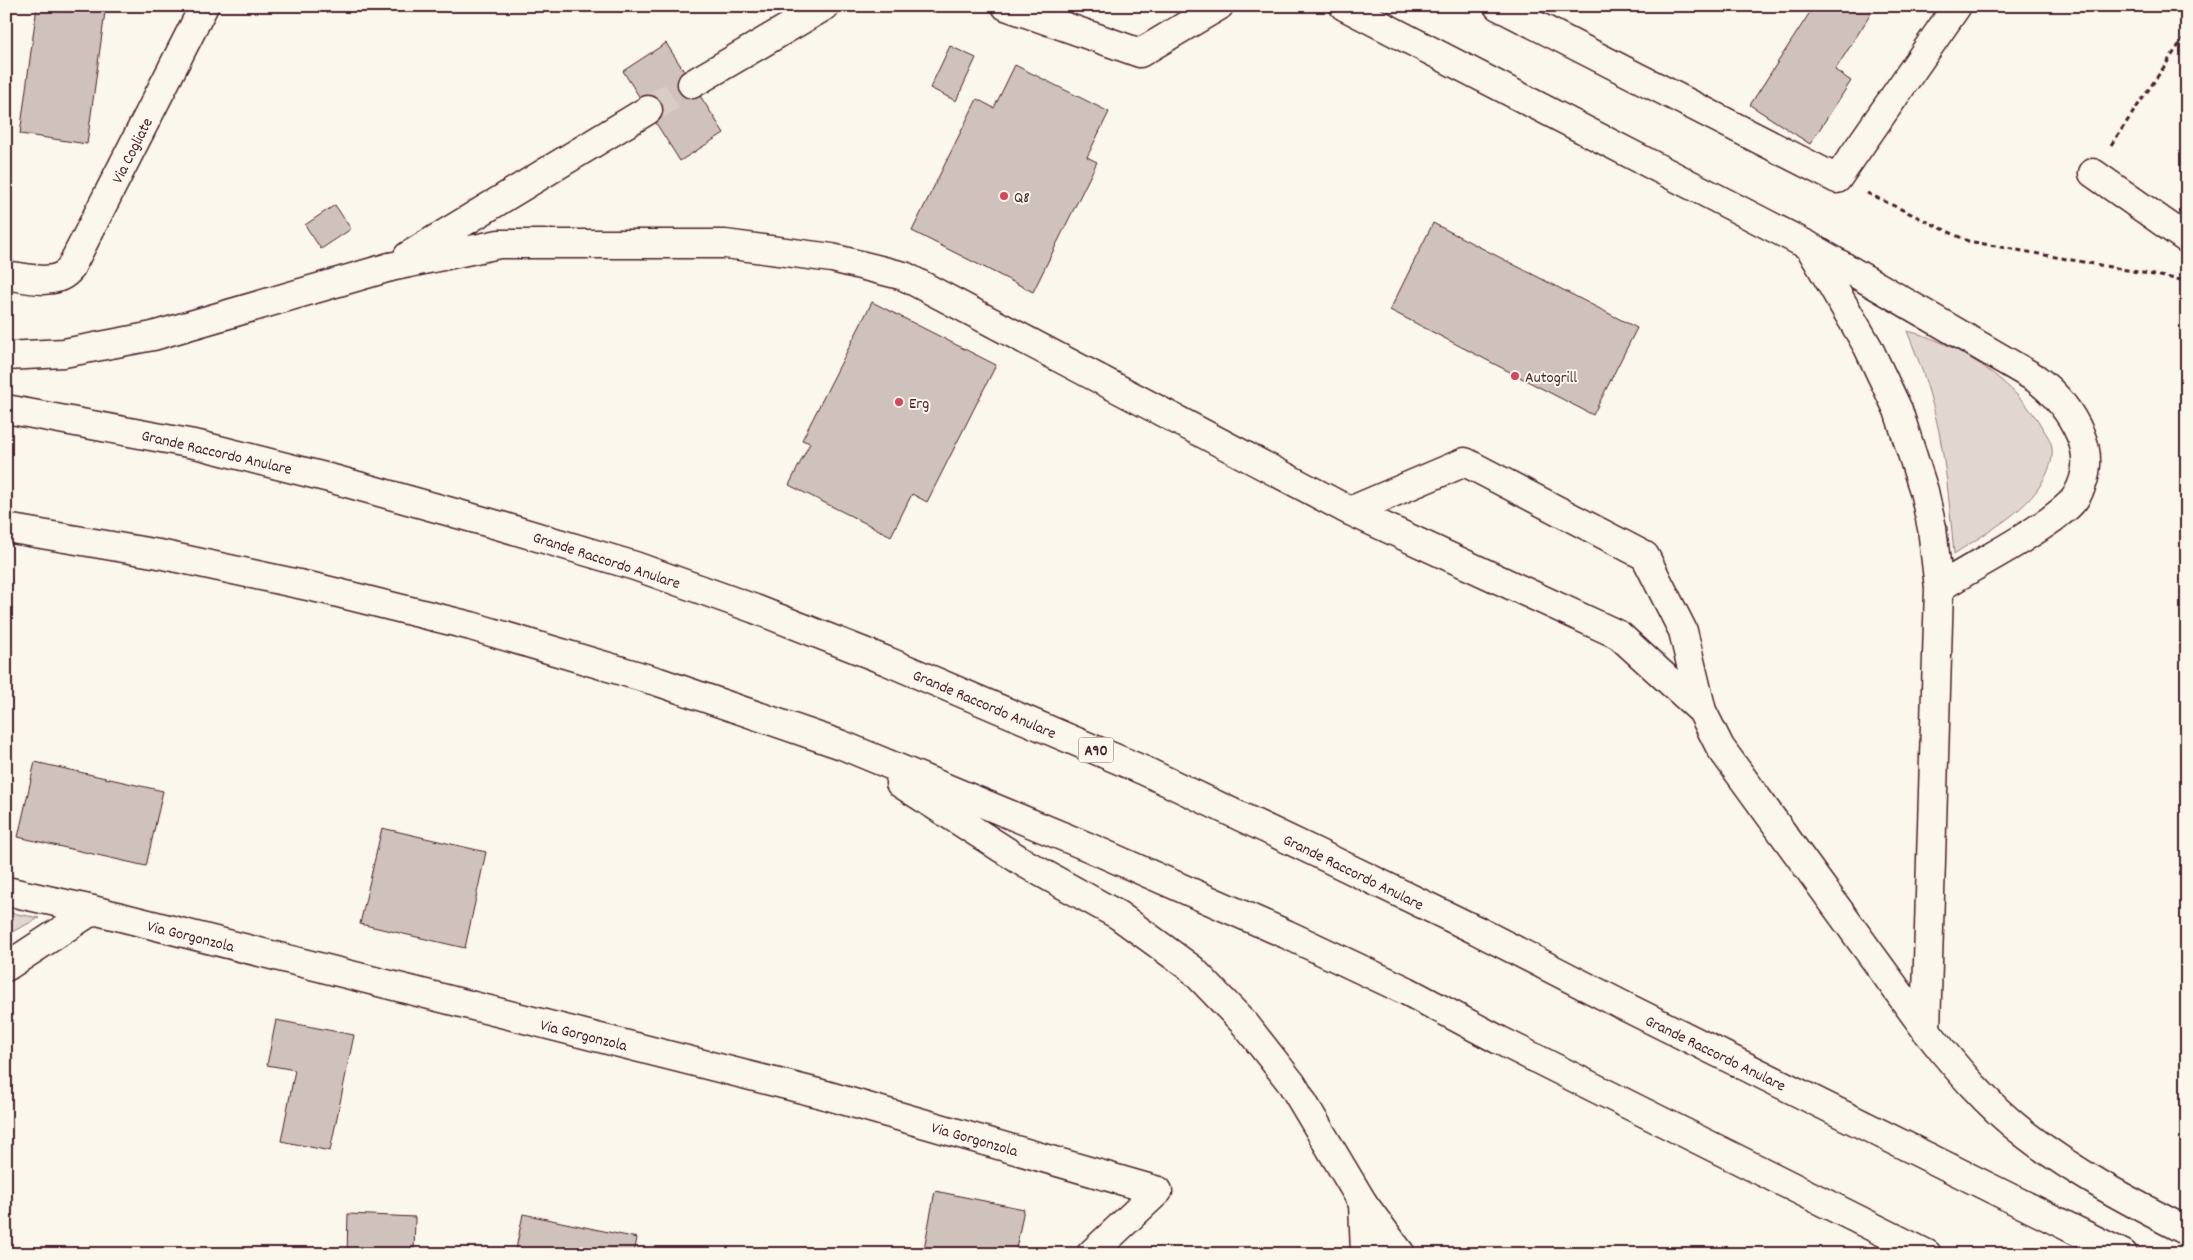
<svg xmlns="http://www.w3.org/2000/svg" width="2193" height="1260" font-family="Dekko,sans-serif">
<style>
.green{fill:#e2d7d0;stroke:#967b7e}
.building{fill:#cfc2bc;stroke:#4a1f2b}
.lines{fill:none;stroke-linecap:round;stroke-linejoin:round}
.minor-tunnel{stroke:#d8ccc5;stroke-width:28;stroke-dasharray:28 14;stroke-linecap:butt}
.minor-casing{stroke:#4a1f2b;stroke-width:31}
.highway-casing{stroke:#4a1f2b;stroke-width:31}
.path{stroke:#4a1f2b;stroke-width:3;stroke-dasharray:5 4;stroke-linecap:butt}
.minor{stroke:#fbf7ec;stroke-width:28}
.highway{stroke:#fbf7ec;stroke-width:28}
.poi-dot{fill:#d1495b;stroke:#fbf7ec;stroke-width:2}
.labels{text-anchor:middle;stroke-width:4;stroke-linejoin:round;paint-order:stroke}
.shield{fill:#fbf7ec;stroke:#7f6065;stroke-width:1}
.shield-label{font-size:15px;font-weight:bold;fill:#4a1f2b}
.street-label{font-size:16px;fill:#4a1f2b;stroke:#fbf7ec}
.poi-label{font-size:16px;fill:#4a1f2b;stroke:#fbf7ec;text-anchor:start}
</style>
<rect width="100%" height="100%" fill="#fbf7ec"/>
<filter id="ink" filterUnits="userSpaceOnUse"><feTurbulence type="fractalNoise" baseFrequency=".02" numOctaves="2"/><feDisplacementMap in="SourceGraphic" scale="10" xChannelSelector="R" yChannelSelector="G"/><feConvolveMatrix kernelMatrix="1 2 1 2 8 2 1 2 1" color-interpolation-filters="sRGB"/></filter>
<g filter="url(#ink)">
<path class="green" d="M1907 331C1956 341 2019 385 2043 429 2047 435 2052 442 2052 450 2053 460 2049 470 2044 479 2026 513 1985 533 1954 554 1949 500 1945 444 1929 392 1923 371 1915 351 1907 331Z
M6 912 39 918 6 935Z"/>
<path class="building" d="M37 6H66L105 12 87 144 20 134Z
M1814 6H1863L1872 12 1835 70 1851 81 1810 144 1750 105Z
M666 43 724 133 680 161 623 71Z
M950 46 976 58 956 101 930 88Z
M1015 65 1109 112 1087 157 1097 162 1033 292 912 231 977 99 994 108Z
M335 205 351 229 321 249 305 225Z
M1433 223 1637 328 1593 415 1390 310Z
M872 302 996 365 927 502 912 494 891 536 789 485 810 443 802 440Z
M35 762 163 791 146 866 18 837Z
M382 828 486 852 465 948 360 924Z
M276 1020 354 1035 330 1151 281 1141 295 1070 267 1065Z
M935 1191 1024 1209 1015 1254H923Z
M348 1214 415 1217 414 1254H347Z
M523 1214 637 1238 634 1254H515Z"/>
<g class="lines">
<path class="minor-tunnel" d="M648 110 692 84"/>
<g class="minor-casing">
<path id="minor" d="M1006 6 1140 53 1219 6
M1344 6 1809 246 1868 347 1898 410 1924 491 1932 528 1939 588 1926 1030
M1498 6 1837 179 1957 6
M692 84 825 6
M2093 173 2187 239
M1812 248 2035 378C2055 393 2070 411 2080 434 2089 454 2088 476 2077 495 2072 505 2060 512 2052 519 2016 545 1976 564 1939 588
M408 256 648 110
M390 267 499 244H725L832 258 904 276 1350 511 1619 635 1702 711 1720 747 1926 1030
M6 275C26 278 56 287 70 269L204 6
M1350 511 1465 462 1645 556 1683 631 1702 711
M6 891 93 910 822 1094 1158 1191
M6 967 93 910
M1363 1203 1401 1254
M1363 1203 1365 1254
M1091 1254 1158 1191"/>
</g>
<g class="highway-casing">
<path id="highway" d="M6 356 64 353 153 336 390 267
M6 409 199 445 333 479 501 526 635 566 755 609 887 661 1145 771 1317 853 1476 930 1624 1006 2123 1254
M6 528 159 554 322 589 471 626 659 682 842 745 1086 846 1286 934 1407 991 1499 1040 1927 1254
M900 783 1026 864 1118 915 1192 969 1245 1024 1292 1084 1363 1203
M1926 1030C1956 1068 1987 1105 2026 1135 2075 1173 2132 1203 2187 1231"/>
</g>
<path class="path" d="M2111 145 2187 33
M1867 193 1968 241 2187 281"/>
<use href="#minor" class="minor"/>
<use href="#highway" class="highway"/>
</g>
</g>
<g class="poi-dot">
<circle cx="1004" cy="196" r="5"/>
<circle cx="1515" cy="376" r="5"/>
<circle cx="899" cy="402" r="5"/>
</g>
<g class="labels">
<rect class="shield" x="1078.5" y="737.5" width="35" height="25" rx="4"/>
<g class="shield-label">
<text x="1096" y="755">A90</text>
</g>
<g class="street-label">
<text transform="translate(131 150) rotate(-63)" y="6">Via Cogliate</text>
<text transform="translate(217 451) rotate(13)" y="6">Grande Raccordo Anulare</text>
<text transform="translate(607 559) rotate(18)" y="6">Grande Raccordo Anulare</text>
<text transform="translate(985 703) rotate(23)" y="6">Grande Raccordo Anulare</text>
<text transform="translate(1354 871) rotate(26)" y="6">Grande Raccordo Anulare</text>
<text transform="translate(191 935) rotate(14)" y="6">Via Gorgonzola</text>
<text transform="translate(584 1034) rotate(14)" y="6">Via Gorgonzola</text>
<text transform="translate(1716 1052) rotate(26)" y="6">Grande Raccordo Anulare</text>
<text transform="translate(975 1138) rotate(16)" y="6">Via Gorgonzola</text>
</g>
<g class="poi-label">
<text x="1014" y="202">Q8</text>
<text x="1525" y="382">Autogrill</text>
<text x="909" y="408">Erg</text>
</g>
</g>
<rect width="2193" height="1260" fill="none" stroke="#fbf7ec" stroke-width="25"/>
<rect x="12" y="12" width="2168" height="1235" fill="none" stroke="#4a1f2b" stroke-width="2" filter="url(#ink)"/>
</svg>
